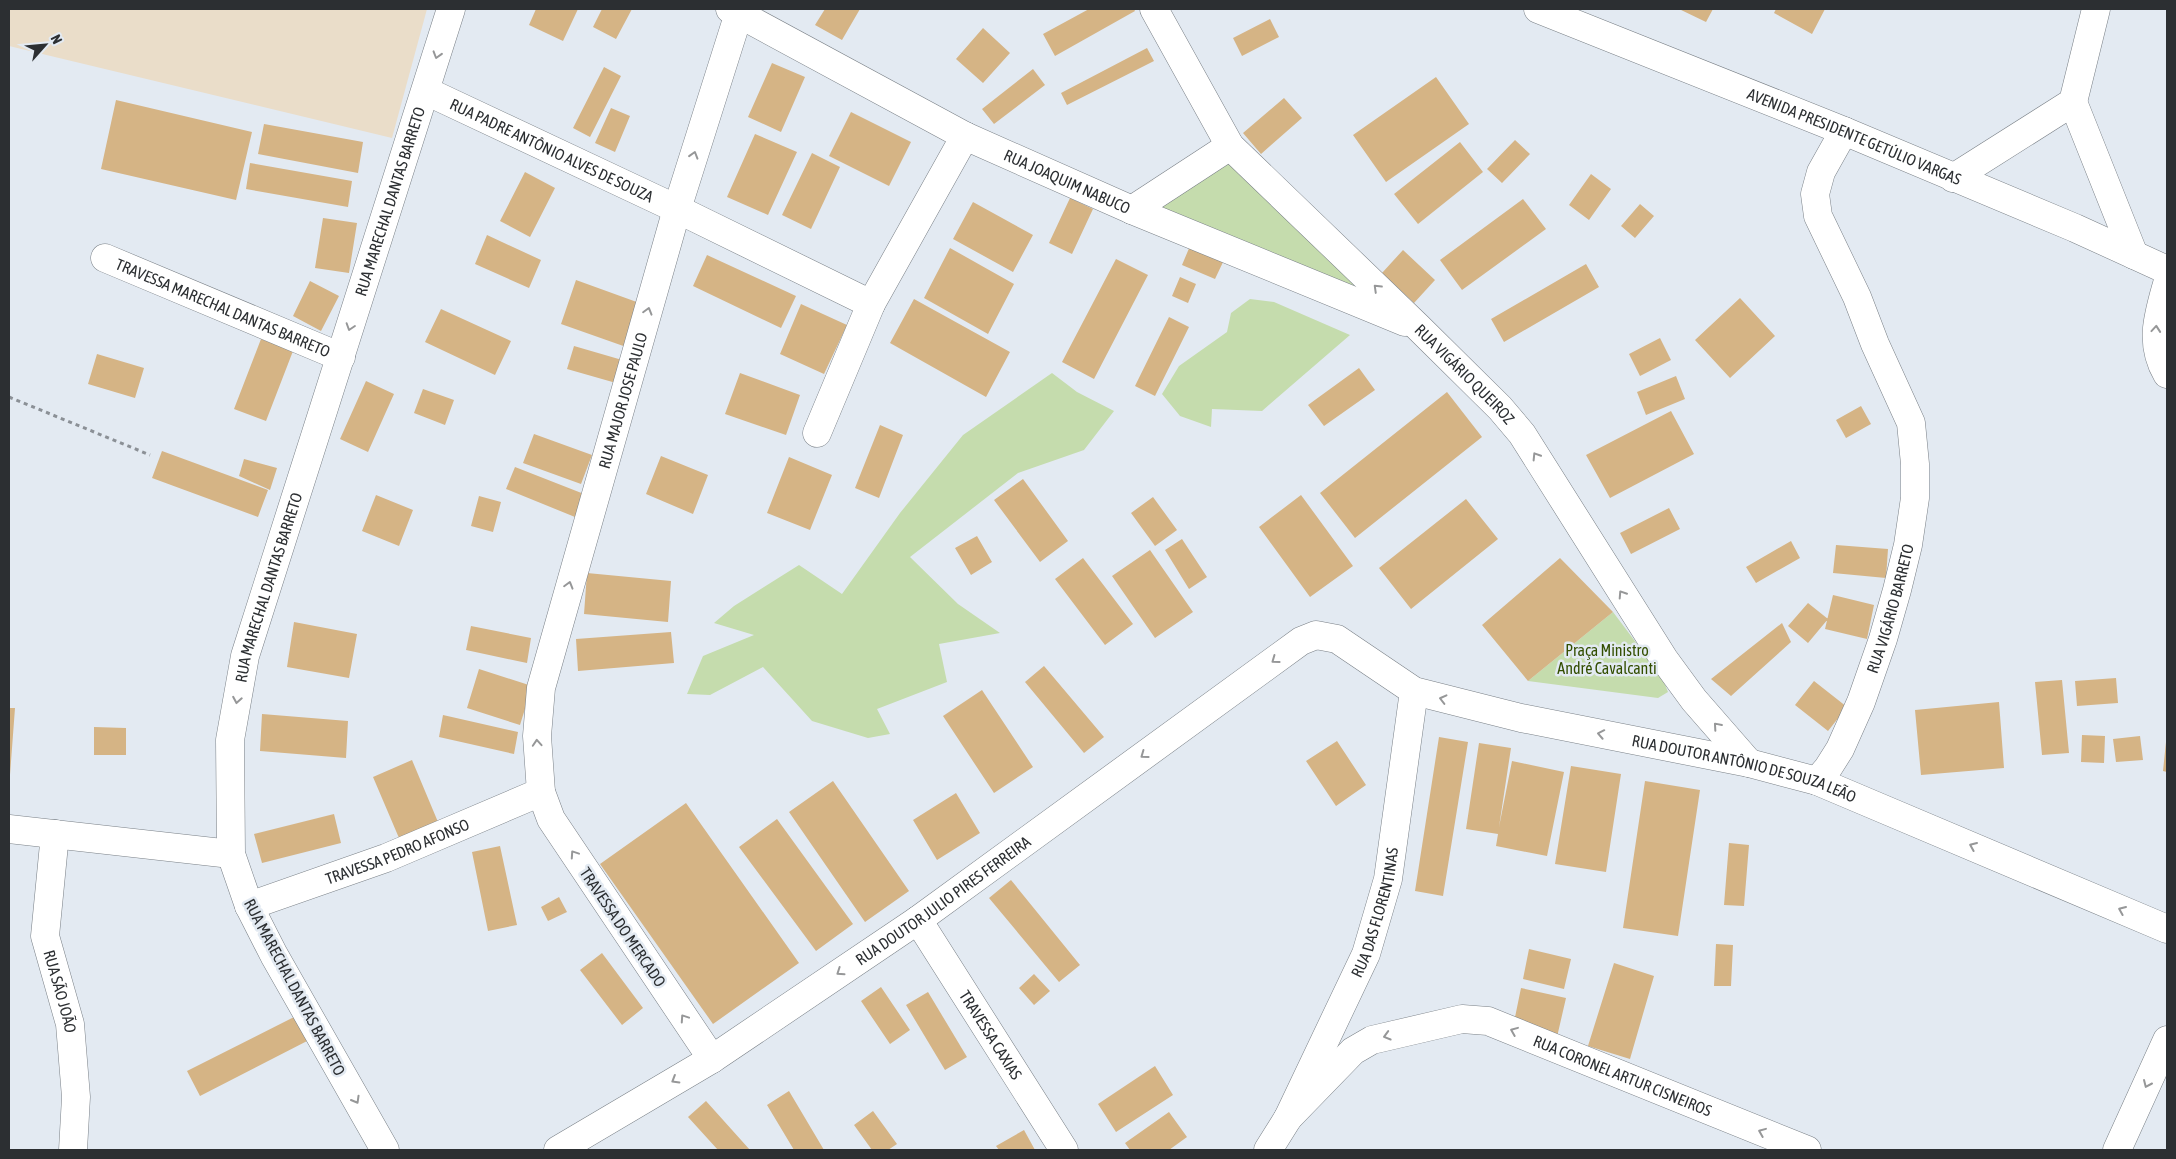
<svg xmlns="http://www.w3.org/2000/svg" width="2176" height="1159" font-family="'Asap Condensed',sans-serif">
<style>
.education{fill:#eaddc9}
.green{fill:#c5dcad}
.building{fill:#d5b485}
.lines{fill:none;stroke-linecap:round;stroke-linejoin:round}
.minor-casing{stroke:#7a8087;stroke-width:29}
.major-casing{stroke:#7a8087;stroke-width:29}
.path{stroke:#8b9096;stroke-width:3;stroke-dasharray:4 4;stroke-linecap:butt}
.minor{stroke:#fff;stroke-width:28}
.major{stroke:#fff;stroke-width:28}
.oneway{stroke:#969798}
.labels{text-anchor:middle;stroke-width:5;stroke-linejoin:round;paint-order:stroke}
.street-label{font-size:16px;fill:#2c2f32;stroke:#e3eaf2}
.park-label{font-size:16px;fill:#334e00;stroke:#e3eaf2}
</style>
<rect width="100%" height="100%" fill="#e3eaf2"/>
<path class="education" d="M9 9H427L392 138 9 46Z"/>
<path class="green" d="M1230 146 1418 327 1132 210Z
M1250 299 1274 302 1350 335 1262 411 1212 409 1211 427 1180 416 1162 394 1179 366 1227 332 1231 313Z
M1052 373 1077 392 1114 411 1084 450 1018 473 910 557 958 604 1000 633 939 644 947 682 877 709 890 734 868 738 812 721 763 667 710 695 687 694 703 656 754 635 714 623 734 606 799 565 842 594 900 513 963 435Z
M1613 612 1662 677 1668 692 1658 698 1528 681Z"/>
<path class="building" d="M536 9H578L563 41 529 25Z
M602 9H632L616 39 593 27Z
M825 9H860L842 40 815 25Z
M1089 9H1134L1135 11 1055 56 1043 34Z
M1679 9H1713L1706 22Z
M1776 9H1825L1812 34 1774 13Z
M1270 19 1279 37 1242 56 1233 38Z
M983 28 1010 53 983 83 956 59Z
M1147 48 1154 61 1067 105 1061 93Z
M772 63 805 77 781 132 748 117Z
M604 67 621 76 590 137 573 128Z
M1033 69 1045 85 994 124 982 109Z
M1436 77 1469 124 1386 182 1353 135Z
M1284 98 1302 118 1261 154 1243 133Z
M116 100 252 132 236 200 101 169Z
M611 108 630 116 615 152 595 143Z
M851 112 911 142 889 186 829 156Z
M264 124 363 142 358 173 258 154Z
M755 134 797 152 768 215 727 197Z
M1515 140 1530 154 1502 183 1487 169Z
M1460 142 1483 172 1418 224 1394 194Z
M812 153 840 167 811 229 782 215Z
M250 163 352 181 348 207 246 189Z
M525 172 555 188 530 237 500 221Z
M1591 174 1611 189 1589 220 1569 205Z
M1070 198 1093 209 1072 254 1049 243Z
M1523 199 1546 229 1462 290 1440 260Z
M973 202 1033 235 1013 272 953 239Z
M1640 204 1654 216 1635 238 1621 226Z
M323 218 357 223 349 273 315 268Z
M487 235 541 260 529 288 475 264Z
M1190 246 1224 260 1215 279 1182 265Z
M950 248 1014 284 988 334 924 298Z
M1403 250 1435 280 1414 303 1382 273Z
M707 255 796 296 781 328 693 286Z
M1116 259 1148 275 1094 379 1062 362Z
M1586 264 1599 287 1504 342 1491 319Z
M1180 277 1196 284 1188 303 1172 296Z
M576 280 645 305 629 348 561 324Z
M310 281 339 296 321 331 293 316Z
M1740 298 1775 336 1730 378 1695 340Z
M914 299 1010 352 986 397 890 343Z
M801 304 847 325 824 374 780 354Z
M441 309 511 341 495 375 425 342Z
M1169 317 1189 327 1155 396 1135 386Z
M1660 338 1671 360 1640 376 1629 354Z
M261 339 293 351 266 421 234 409Z
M574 346 629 362 623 385 567 369Z
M97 354 144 368 135 398 88 384Z
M1359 368 1375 390 1324 426 1308 405Z
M740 373 800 395 786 435 725 414Z
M1676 376 1685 399 1646 415 1637 392Z
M366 381 394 394 368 452 340 439Z
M423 389 454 400 445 425 414 413Z
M1447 392 1482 437 1355 538 1320 493Z
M1861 406 1871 424 1846 438 1836 420Z
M1671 411 1694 454 1610 498 1586 455Z
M880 425 903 435 879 498 855 488Z
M534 434 592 455 581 484 523 463Z
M162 451 268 490 258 517 152 478Z
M661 456 708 475 693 514 646 494Z
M789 457 832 475 810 530 767 513Z
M244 459 277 468 270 490 239 476Z
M515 467 584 494 575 517 506 489Z
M1023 479 1068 541 1040 562 994 500Z
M376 495 413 510 399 546 362 531Z
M1301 495 1353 566 1310 597 1259 527Z
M479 496 501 502 493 532 471 526Z
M1153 497 1177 530 1155 546 1131 513Z
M1466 499 1498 539 1411 609 1379 568Z
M1669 508 1680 529 1631 554 1620 533Z
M977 536 992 562 971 575 955 548Z
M1182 539 1207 577 1189 589 1165 550Z
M1791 541 1800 558 1756 583 1746 567Z
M1836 545 1888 549 1886 578 1833 573Z
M1150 550 1193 612 1155 638 1112 576Z
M1083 558 1133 624 1105 645 1055 579Z
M1560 558 1613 612 1528 681 1482 625Z
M587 573 671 581 668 622 584 614Z
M1833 595 1874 605 1867 639 1825 629Z
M1808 603 1828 619 1808 643 1788 626Z
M294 622 357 634 349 678 287 667Z
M1782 623 1791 642 1731 696 1711 679Z
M471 626 531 638 527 663 466 650Z
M671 632 674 663 578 671 576 639Z
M1044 666 1104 737 1084 753 1025 682Z
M479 669 532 686 520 725 467 708Z
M2116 678 2118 703 2077 706 2075 681Z
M2062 680 2069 753 2042 755 2035 682Z
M1814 681 1847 707 1828 731 1795 705Z
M982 690 1033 767 994 793 943 716Z
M1999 702 2004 768 1921 775 1915 710Z
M9 708H15L10 775H9Z
M262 714 348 721 346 758 260 751Z
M443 715 518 732 514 754 439 737Z
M94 727 126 728V755H94Z
M2082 735 2105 736 2104 763 2081 762Z
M2140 736 2143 760 2116 762 2113 739Z
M1439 737 1468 742 1443 896 1415 891Z
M1337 741 1366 785 1336 806 1306 761Z
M2166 742H2167V772L2163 771Z
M1479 743 1511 748 1499 827 1512 761 1564 772 1547 856 1496 846 1498 834 1466 829Z
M412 760 438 822 399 838 373 777Z
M1571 766 1621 774 1606 872 1555 864Z
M833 781 909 891 865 922 789 812Z
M1645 781 1700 790 1678 936 1623 928Z
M956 793 980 833 937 860 913 820Z
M686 803 799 963 713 1024 600 864Z
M334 814 341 843 262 863 254 834Z
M777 819 853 924 816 951 739 847Z
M1729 843 1749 845 1744 906 1724 905Z
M500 846 517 925 488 931 472 852Z
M1011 880 1080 965 1059 982 989 898Z
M559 897 567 912 548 921 541 907Z
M1716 944 1733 945 1731 986H1714Z
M1529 949 1571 959 1564 989 1523 979Z
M602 953 643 1008 622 1025 580 970Z
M1614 963 1654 976 1630 1059 1588 1046Z
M1034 974 1050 991 1034 1005 1019 988Z
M881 987 910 1030 890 1044 861 1001Z
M1521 988 1566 998 1557 1037 1513 1027Z
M928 992 967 1057 945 1070 906 1005Z
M298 1015 311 1039 200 1096 187 1071Z
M1155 1066 1173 1095 1116 1132 1098 1104Z
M789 1091 824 1150H794L767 1105Z
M706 1101 750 1150H718L688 1117Z
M873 1111 897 1144 888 1150H872L854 1125Z
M1169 1112 1187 1137 1169 1150H1130L1125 1143Z
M1024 1130 1035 1150H999L996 1146Z"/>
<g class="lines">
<g class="minor-casing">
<g id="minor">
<path id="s1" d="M730 9 965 136 1132 210 1405 322"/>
<path id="s2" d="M1154 9 1230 146 1418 327 1500 408 1522 434 1664 659 1694 700 1749 763"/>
<path id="s3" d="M426 91 677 209 871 304"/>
<path d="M2073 102 2134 255"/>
<path d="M1953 178 2073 102 2096 9"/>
<path d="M1132 210 1230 146"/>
<path id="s4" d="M105 258 341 357"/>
<path d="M2167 284C2158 316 2149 343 2167 374"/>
<path d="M817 433 871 304 965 136"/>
<path id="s5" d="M1817 781 1828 768 1840 749 1861 702 1883 639 1897 590 1908 545 1915 498V464L1911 423 1875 344 1857 297 1818 216 1815 194 1821 172 1844 131"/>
<path d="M9 829 231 854"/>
<path id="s6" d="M55 834 45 936 70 1024 76 1097 73 1150"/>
<path id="s7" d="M249 906 386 858 541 792"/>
<path id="s8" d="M918 920 1064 1150"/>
<path id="s9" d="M712 1059 551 819 541 792 537 736 541 688 677 209 739 13"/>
<path id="s10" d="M1288 1118 1353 1051 1372 1040 1462 1019 1488 1021 1807 1150"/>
<path id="s11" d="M385 1150 274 955 249 906 231 854 230 740 245 656 451 9"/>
<path id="s12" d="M558 1150 712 1059 918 920 1301 641 1316 635 1337 639 1414 691 1521 718 1749 763 1817 781 2167 929"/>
<path id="s13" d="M1268 1150 1288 1118 1366 954 1388 879 1414 691"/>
<path d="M2117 1150 2167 1040"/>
</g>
</g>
<g class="major-casing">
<g id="major">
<path id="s14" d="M1538 9 1844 131 2075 228 2167 270"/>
</g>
</g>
<path class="path" d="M9 397 150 455"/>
<use href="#minor" class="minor"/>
<use href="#major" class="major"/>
</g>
<defs><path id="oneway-chevron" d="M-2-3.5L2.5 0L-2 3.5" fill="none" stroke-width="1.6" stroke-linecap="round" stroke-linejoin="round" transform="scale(1.25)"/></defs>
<g class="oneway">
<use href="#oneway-chevron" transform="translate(437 55) rotate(107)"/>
<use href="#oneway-chevron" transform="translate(694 155) rotate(-73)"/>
<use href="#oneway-chevron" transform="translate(1377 288) rotate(-136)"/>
<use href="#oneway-chevron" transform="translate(648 311) rotate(-74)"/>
<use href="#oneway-chevron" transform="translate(350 327) rotate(108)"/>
<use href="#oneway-chevron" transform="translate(2156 329) rotate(-85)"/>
<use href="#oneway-chevron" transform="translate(1536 456) rotate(-122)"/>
<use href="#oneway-chevron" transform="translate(569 585) rotate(-74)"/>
<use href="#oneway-chevron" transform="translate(1622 594) rotate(-123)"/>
<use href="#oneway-chevron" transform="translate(1275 660) rotate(144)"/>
<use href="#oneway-chevron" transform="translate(1443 699) rotate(-166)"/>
<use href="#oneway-chevron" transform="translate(237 700) rotate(100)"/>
<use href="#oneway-chevron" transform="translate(1717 726) rotate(-131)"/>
<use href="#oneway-chevron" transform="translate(1601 734) rotate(-169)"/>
<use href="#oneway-chevron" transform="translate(537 743) rotate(-94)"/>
<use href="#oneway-chevron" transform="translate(1144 755) rotate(144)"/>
<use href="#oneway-chevron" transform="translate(1973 846) rotate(-157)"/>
<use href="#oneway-chevron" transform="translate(574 854) rotate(-124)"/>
<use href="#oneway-chevron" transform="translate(2122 910) rotate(-157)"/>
<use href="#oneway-chevron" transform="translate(840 972) rotate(146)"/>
<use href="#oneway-chevron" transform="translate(684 1018) rotate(-124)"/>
<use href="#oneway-chevron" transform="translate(1514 1031) rotate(-158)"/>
<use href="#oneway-chevron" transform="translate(1387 1036) rotate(164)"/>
<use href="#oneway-chevron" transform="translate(675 1080) rotate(149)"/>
<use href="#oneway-chevron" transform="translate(2147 1084) rotate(114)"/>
<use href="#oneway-chevron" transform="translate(356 1100) rotate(60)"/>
<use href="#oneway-chevron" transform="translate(1762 1132) rotate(-158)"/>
</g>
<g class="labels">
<g class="street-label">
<text dy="6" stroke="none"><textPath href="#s14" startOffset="341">AVENIDA PRESIDENTE GETÚLIO VARGAS</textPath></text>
<text dy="6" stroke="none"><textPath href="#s3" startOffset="139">RUA PADRE ANTÔNIO ALVES DE SOUZA</textPath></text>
<text dy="6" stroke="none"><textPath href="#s1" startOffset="379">RUA JOAQUIM NABUCO</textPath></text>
<text dy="6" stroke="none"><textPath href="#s11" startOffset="1011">RUA MARECHAL DANTAS BARRETO</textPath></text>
<text dy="6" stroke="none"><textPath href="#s4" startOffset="128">TRAVESSA MARECHAL DANTAS BARRETO</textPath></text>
<text dy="6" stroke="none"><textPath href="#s2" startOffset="484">RUA VIGÁRIO QUEIROZ</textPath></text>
<text dy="6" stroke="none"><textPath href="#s9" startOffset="721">RUA MAJOR JOSE PAULO</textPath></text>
<text dy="6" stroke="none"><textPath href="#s11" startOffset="606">RUA MARECHAL DANTAS BARRETO</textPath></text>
<text dy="6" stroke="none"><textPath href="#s5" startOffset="189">RUA VIGÁRIO BARRETO</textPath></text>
<text dy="6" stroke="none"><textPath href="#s12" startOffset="1371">RUA DOUTOR ANTÔNIO DE SOUZA LEÃO</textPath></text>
<text dy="6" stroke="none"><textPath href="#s7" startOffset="158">TRAVESSA PEDRO AFONSO</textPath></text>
<text dy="6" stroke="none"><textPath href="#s12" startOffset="459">RUA DOUTOR JULIO PIRES FERREIRA</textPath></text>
<text dy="6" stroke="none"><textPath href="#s13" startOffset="262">RUA DAS FLORENTINAS</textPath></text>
<text transform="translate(623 927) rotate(56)" y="6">TRAVESSA DO MERCADO</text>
<text transform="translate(295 987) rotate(62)" y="6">RUA MARECHAL DANTAS BARRETO</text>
<text dy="6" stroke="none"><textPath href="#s6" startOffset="160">RUA SÃO JOÃO</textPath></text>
<text dy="6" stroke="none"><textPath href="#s8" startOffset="136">TRAVESSA CAXIAS</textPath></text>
<text dy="6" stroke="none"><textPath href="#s10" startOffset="379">RUA CORONEL ARTUR CISNEIROS</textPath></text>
</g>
<g class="park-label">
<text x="1607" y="656">Praça Ministro<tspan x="1607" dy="18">André Cavalcanti</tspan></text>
</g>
</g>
<rect width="2176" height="1159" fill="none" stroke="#2c2f32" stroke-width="20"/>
<g transform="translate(45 45) rotate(63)" stroke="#e3eaf2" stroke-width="4" paint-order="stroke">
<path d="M0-4L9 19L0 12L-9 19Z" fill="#2c2f32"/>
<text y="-8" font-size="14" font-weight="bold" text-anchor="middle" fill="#2c2f32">N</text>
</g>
</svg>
